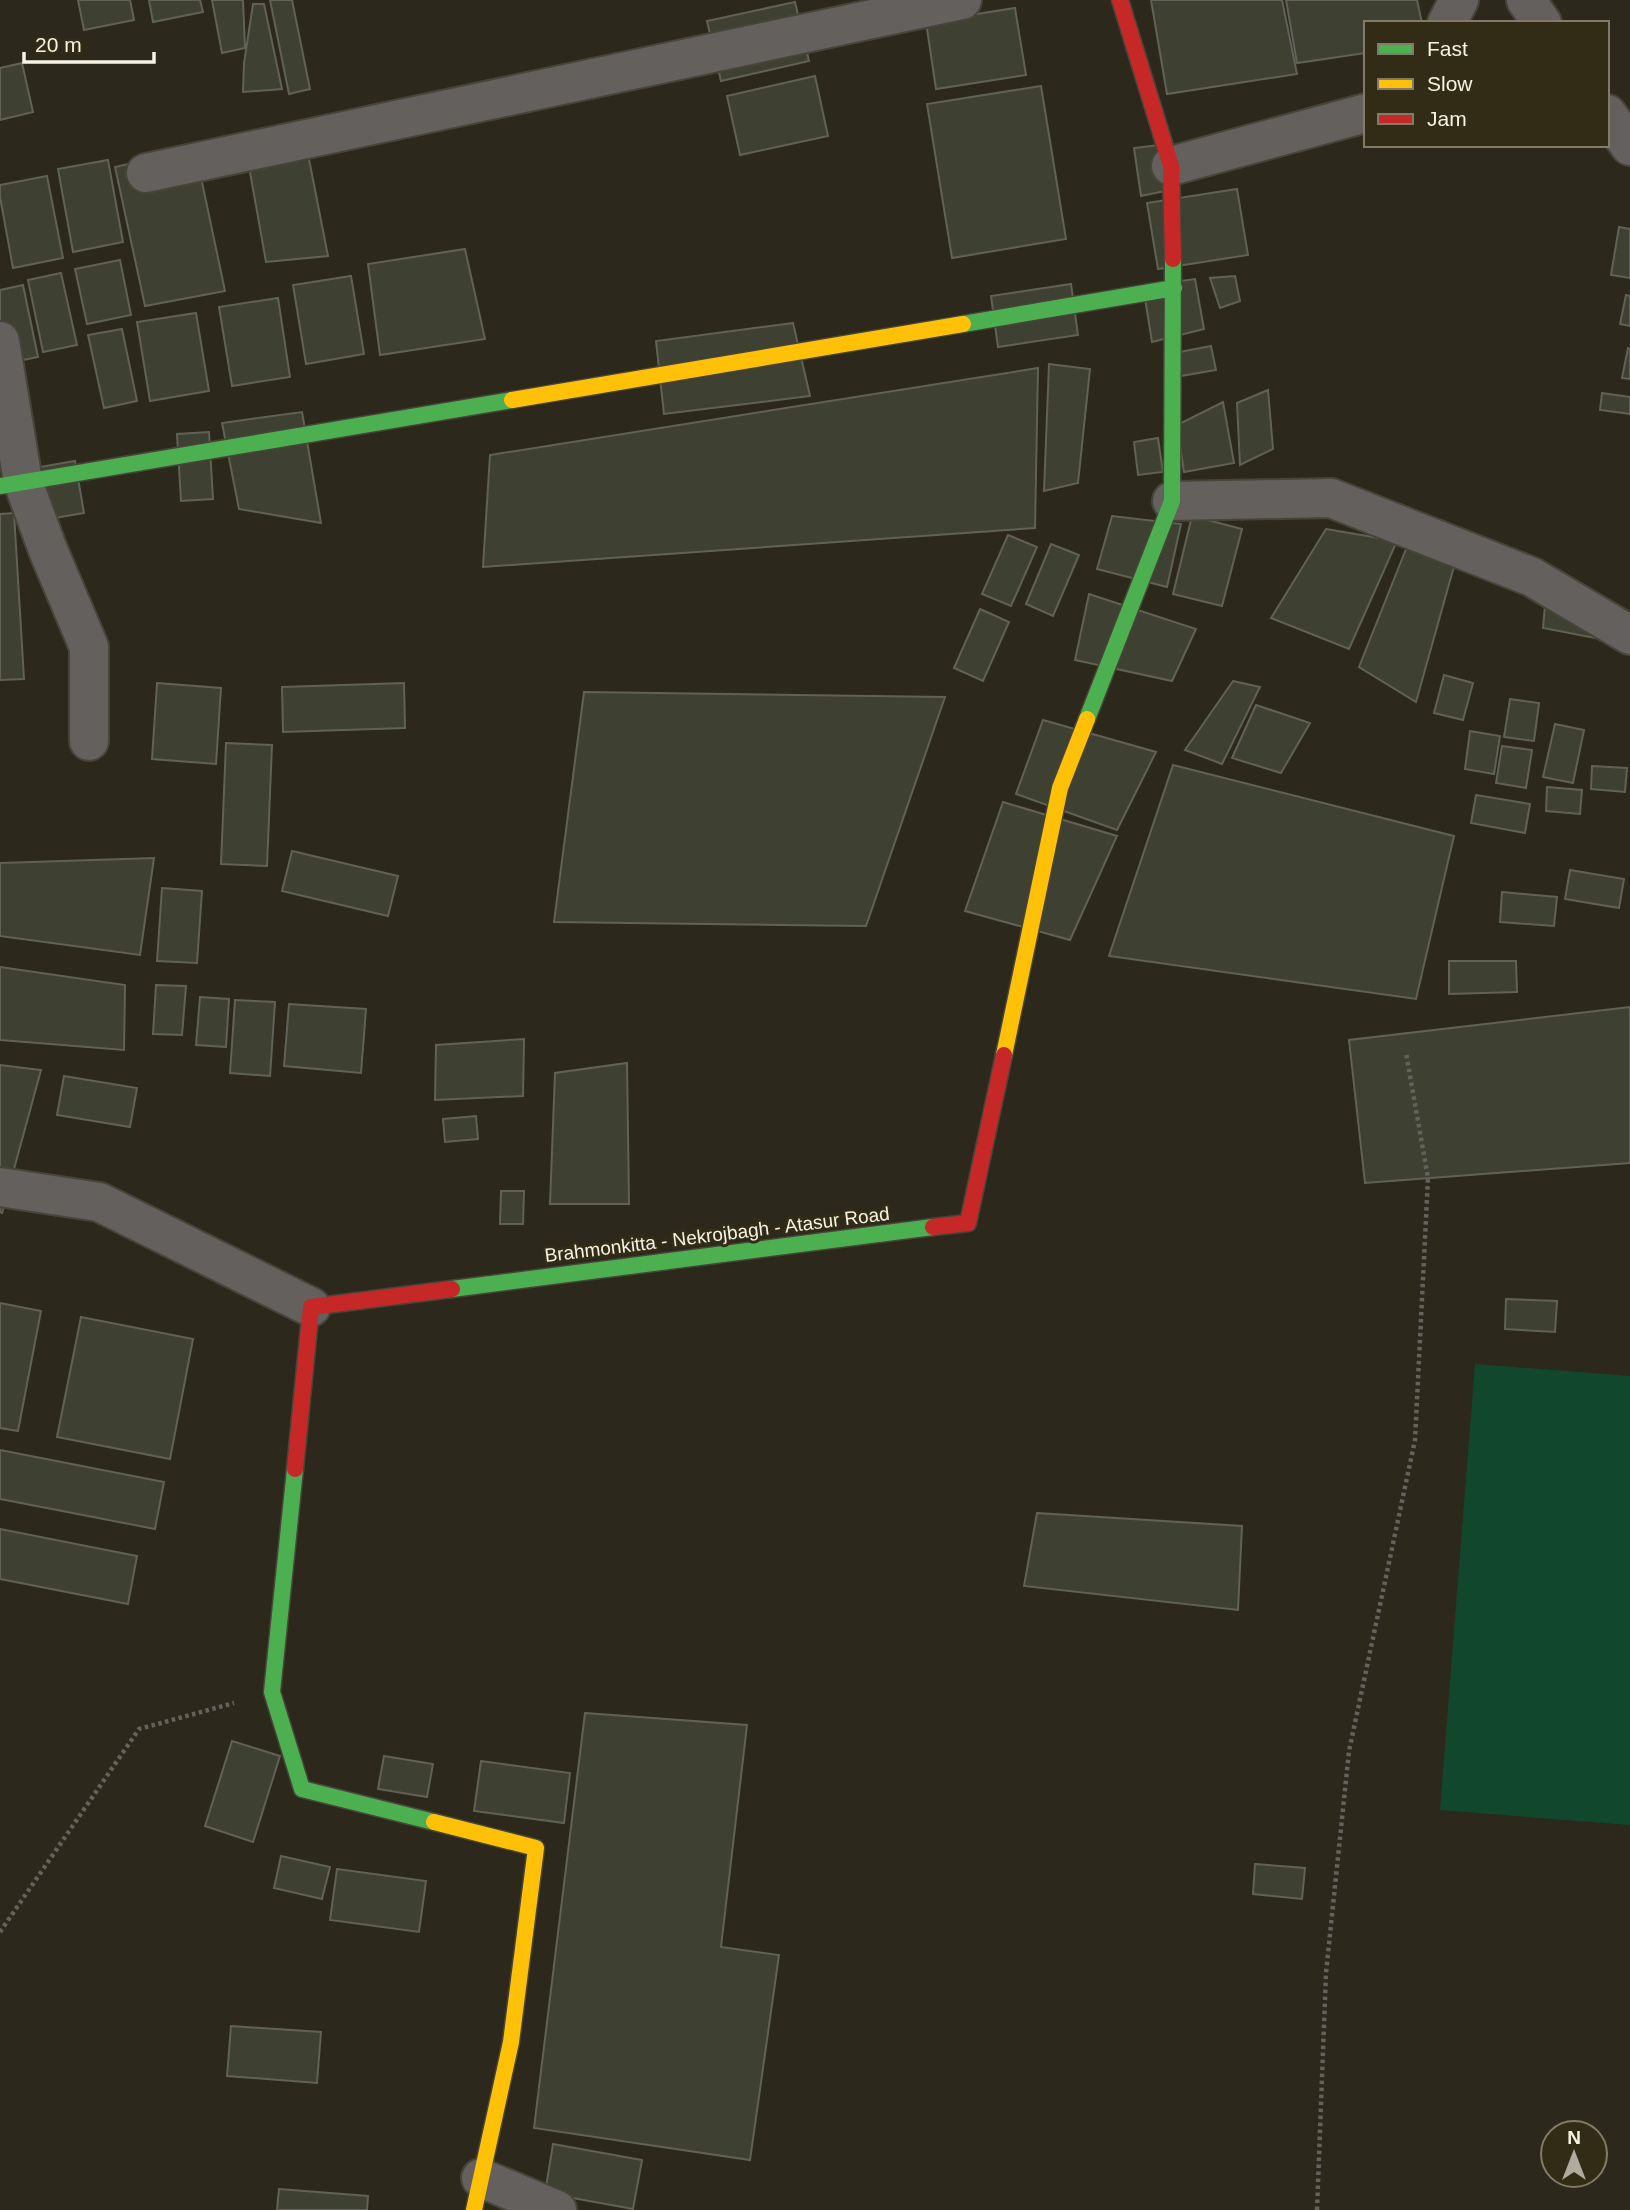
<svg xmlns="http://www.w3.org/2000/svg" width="1630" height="2210" font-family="Helvetica,sans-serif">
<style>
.water{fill:#11482d}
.building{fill:#3e4031;stroke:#616157;stroke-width:2}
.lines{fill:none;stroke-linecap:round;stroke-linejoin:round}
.street-casing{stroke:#47443a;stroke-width:42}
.fast-casing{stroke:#47443a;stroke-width:19}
.slow-casing{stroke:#47443a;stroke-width:19}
.jam-casing{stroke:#47443a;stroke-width:19}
.path{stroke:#65625c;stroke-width:4.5;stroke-dasharray:3.5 3.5;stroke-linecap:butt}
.street{stroke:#63605d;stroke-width:38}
.fast{stroke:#4caf50;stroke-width:16}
.slow{stroke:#ffc107;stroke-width:16}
.jam{stroke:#c62828;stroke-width:16}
.labels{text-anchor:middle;stroke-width:6;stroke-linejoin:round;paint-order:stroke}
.street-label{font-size:19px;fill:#f6f3e5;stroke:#322c16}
</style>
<rect width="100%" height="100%" fill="#2c281c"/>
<path class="water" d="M1475 1364 1630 1376V1825L1440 1810Z"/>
<path class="building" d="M78 0H130L134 20 84 30Z
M149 0H200L203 12 153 22Z
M212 0H243L245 48 222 53Z
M270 0H292L310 89 289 94Z
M1151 0H1282L1297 74 1167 94Z
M1286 0H1417L1422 23H1366V53L1297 63Z
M795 2 809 61 721 81 707 21Z
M253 4H264L282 89 243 92 244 63Z
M1015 8 1026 75 936 89 926 22Z
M22 63 33 112 0 120V68Z
M815 76 828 136 740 155 727 96Z
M1041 86 1066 239 952 258 927 104Z
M1158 145 1165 191 1141 196 1134 148Z
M195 149 225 291 145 306 115 167Z
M307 149 328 256 266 262 248 161Z
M108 160 123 242 73 252 58 169Z
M47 176 63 258 13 268 0 197V185Z
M1237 189 1248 255 1158 269 1147 203Z
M1619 227 1630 229V278L1611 275Z
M465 249 485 339 380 355 368 264Z
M120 260 131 315 87 324 75 269Z
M61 273 77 345 43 352 28 280Z
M351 276 364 354 306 364 293 285Z
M1235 276 1240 301 1220 308 1210 278Z
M1195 279 1204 329 1152 342 1143 286Z
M1071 284 1078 335 998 347 991 296Z
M23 285 38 357 4 364 0 343V290Z
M1626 295 1630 296V326L1620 324Z
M278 298 290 377 232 386 219 307Z
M196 313 209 391 150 401 137 322Z
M793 323 810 396 664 414 656 341Z
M122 329 137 401 104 408 88 335Z
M1211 346 1216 370 1169 378 1164 355Z
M1628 348 1630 349V379L1622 378Z
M1049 364 1090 369 1078 483 1044 491Z
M1038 368 1035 528 483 567 490 455Z
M1268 390 1273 449 1240 465 1237 403Z
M1602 393 1630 397V414L1600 410Z
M1223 402 1234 463 1184 472 1177 425Z
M302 412 321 523 239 509 222 423Z
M209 432 213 499 181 501 177 434Z
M1158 438 1163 472 1138 475 1134 442Z
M75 461 84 513 43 520 34 468Z
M14 513 24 679 0 680V514Z
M1112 516 1181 524 1167 587 1097 569Z
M1192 516 1242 529 1222 606 1173 594Z
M1326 529 1397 541 1349 649 1271 618Z
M1008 535 1037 547 1011 606 982 594Z
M1051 544 1079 555 1053 616 1026 604Z
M1408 544 1458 552 1416 702 1359 667Z
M1547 584 1605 640 1543 628Z
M1089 594 1196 629 1172 681 1075 660Z
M980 609 1009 622 983 681 954 668Z
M1444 675 1473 683 1463 720 1434 713Z
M1233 681 1260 687 1222 764 1185 750Z
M157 683 221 688 216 764 152 759Z
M404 683 405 728 283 732 282 687Z
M584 692 945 697 866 926 554 922Z
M1510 699 1539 703 1534 741 1504 737Z
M1256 705 1310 723 1281 773 1232 758Z
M1043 720 1156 752 1117 830 1016 794Z
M1555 724 1584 730 1573 783 1543 777Z
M1470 731 1500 736 1494 774 1465 769Z
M226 743 272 745 267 866 221 864Z
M1502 746 1532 750 1526 788 1496 783Z
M1173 765 1454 836 1416 999 1109 956Z
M1592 766 1627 768 1625 792 1591 789Z
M1547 787 1582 790 1580 814 1546 811Z
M1476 795 1530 804 1525 833 1471 823Z
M1003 802 1117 836 1070 940 965 911Z
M292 851 398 876 388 916 282 891Z
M154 858 140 955 0 936V863Z
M1570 870 1624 879 1619 908 1565 899Z
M162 888 202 891 197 963 157 961Z
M1502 892 1557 897 1554 926 1500 922Z
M1449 961H1516L1517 992 1449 994Z
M0 967 125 985 124 1050 0 1040Z
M156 985 186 986 182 1035 153 1034Z
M200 997 229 999 226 1047 196 1045Z
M235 1000 275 1002 270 1076 230 1073Z
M289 1004 366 1009 361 1073 284 1066Z
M1630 1007V1163L1365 1183 1349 1040Z
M524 1039 523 1096 435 1100 436 1045Z
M627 1063 629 1204H550L555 1073Z
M0 1065 41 1070 2 1213 0 1212Z
M64 1076 137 1088 130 1127 57 1115Z
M476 1116 478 1139 445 1142 443 1119Z
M501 1191H524L523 1224H500Z
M1506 1299 1557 1301 1555 1332 1505 1329Z
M0 1303 41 1311 18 1431 0 1428Z
M81 1317 193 1339 170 1459 57 1437Z
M0 1450 164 1482 155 1529 0 1499Z
M1037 1513 1242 1526 1238 1610 1024 1586Z
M0 1529 137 1556 128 1604 0 1579Z
M585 1713 747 1725 721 1947 779 1955 750 2160 534 2128Z
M232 1741 280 1756 253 1842 205 1826Z
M384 1756 433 1764 427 1797 378 1789Z
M481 1761 570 1773 564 1823 474 1811Z
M281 1856 330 1867 322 1899 274 1888Z
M1255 1864 1305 1868 1302 1899 1253 1894Z
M337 1869 426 1881 419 1932 330 1920Z
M231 2026 321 2032 317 2083 227 2076Z
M553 2144 642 2160 633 2209 545 2193Z
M279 2189 368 2196 367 2210H277Z"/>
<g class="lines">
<g class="street-casing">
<path id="street" d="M1526 0 1542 23
M1447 23 1459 0
M1607 114 1630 146
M1171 166 1366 113
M146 173 962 0
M0 341 23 482 48 550 89 647V741
M1172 501 1331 498 1532 577 1630 635
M0 1187 99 1202 311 1307
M481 2178 557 2210"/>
</g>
<g class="fast-casing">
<path id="fast" d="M963 324 1174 288
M0 486 512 400
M1087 719 1172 501 1173 259
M452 1289 933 1227
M295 1469 272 1692 302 1789 434 1822"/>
</g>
<g class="slow-casing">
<path id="slow" d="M512 400 963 324
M1004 1055 1060 788 1087 719
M434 1822 536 1848 511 2042 474 2210"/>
</g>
<g class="jam-casing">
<path id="jam" d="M1120 0 1171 166 1173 259
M933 1227 968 1223 1004 1055
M295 1469 311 1307 452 1289"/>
</g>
<path class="path" d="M0 1932 139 1729 234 1703
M1317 2210 1326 1973 1349 1751 1415 1440 1428 1178 1406 1053"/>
<use href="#street" class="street"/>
<use href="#fast" class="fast"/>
<use href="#slow" class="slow"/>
<use href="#jam" class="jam"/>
</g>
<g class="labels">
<g class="street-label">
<text transform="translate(717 1234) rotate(-7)" y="7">Brahmonkitta - Nekrojbagh - Atasur Road</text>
</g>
</g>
<rect x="1364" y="21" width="245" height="126" fill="#322c16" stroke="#807c69" stroke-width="2"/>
<rect x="1378" y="44" width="35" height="10" fill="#4caf50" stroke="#807c69" stroke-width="2"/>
<text x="1427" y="56" font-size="21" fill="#f6f3e5">Fast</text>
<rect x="1378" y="79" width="35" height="10" fill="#ffc107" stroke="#807c69" stroke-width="2"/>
<text x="1427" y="91" font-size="21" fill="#f6f3e5">Slow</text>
<rect x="1378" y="114" width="35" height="10" fill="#c62828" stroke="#807c69" stroke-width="2"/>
<text x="1427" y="126" font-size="21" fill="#f6f3e5">Jam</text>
<g transform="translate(1574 2154)"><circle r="33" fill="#322c16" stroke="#807c69" stroke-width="2"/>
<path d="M0-5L12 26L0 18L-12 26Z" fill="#afac9f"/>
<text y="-10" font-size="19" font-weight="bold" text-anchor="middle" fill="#f6f3e5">N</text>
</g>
<path d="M24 52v10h130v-10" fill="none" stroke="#f6f3e5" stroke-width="3.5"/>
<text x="35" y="52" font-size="21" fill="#f6f3e5" stroke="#322c16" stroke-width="5" paint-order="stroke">20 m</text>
</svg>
